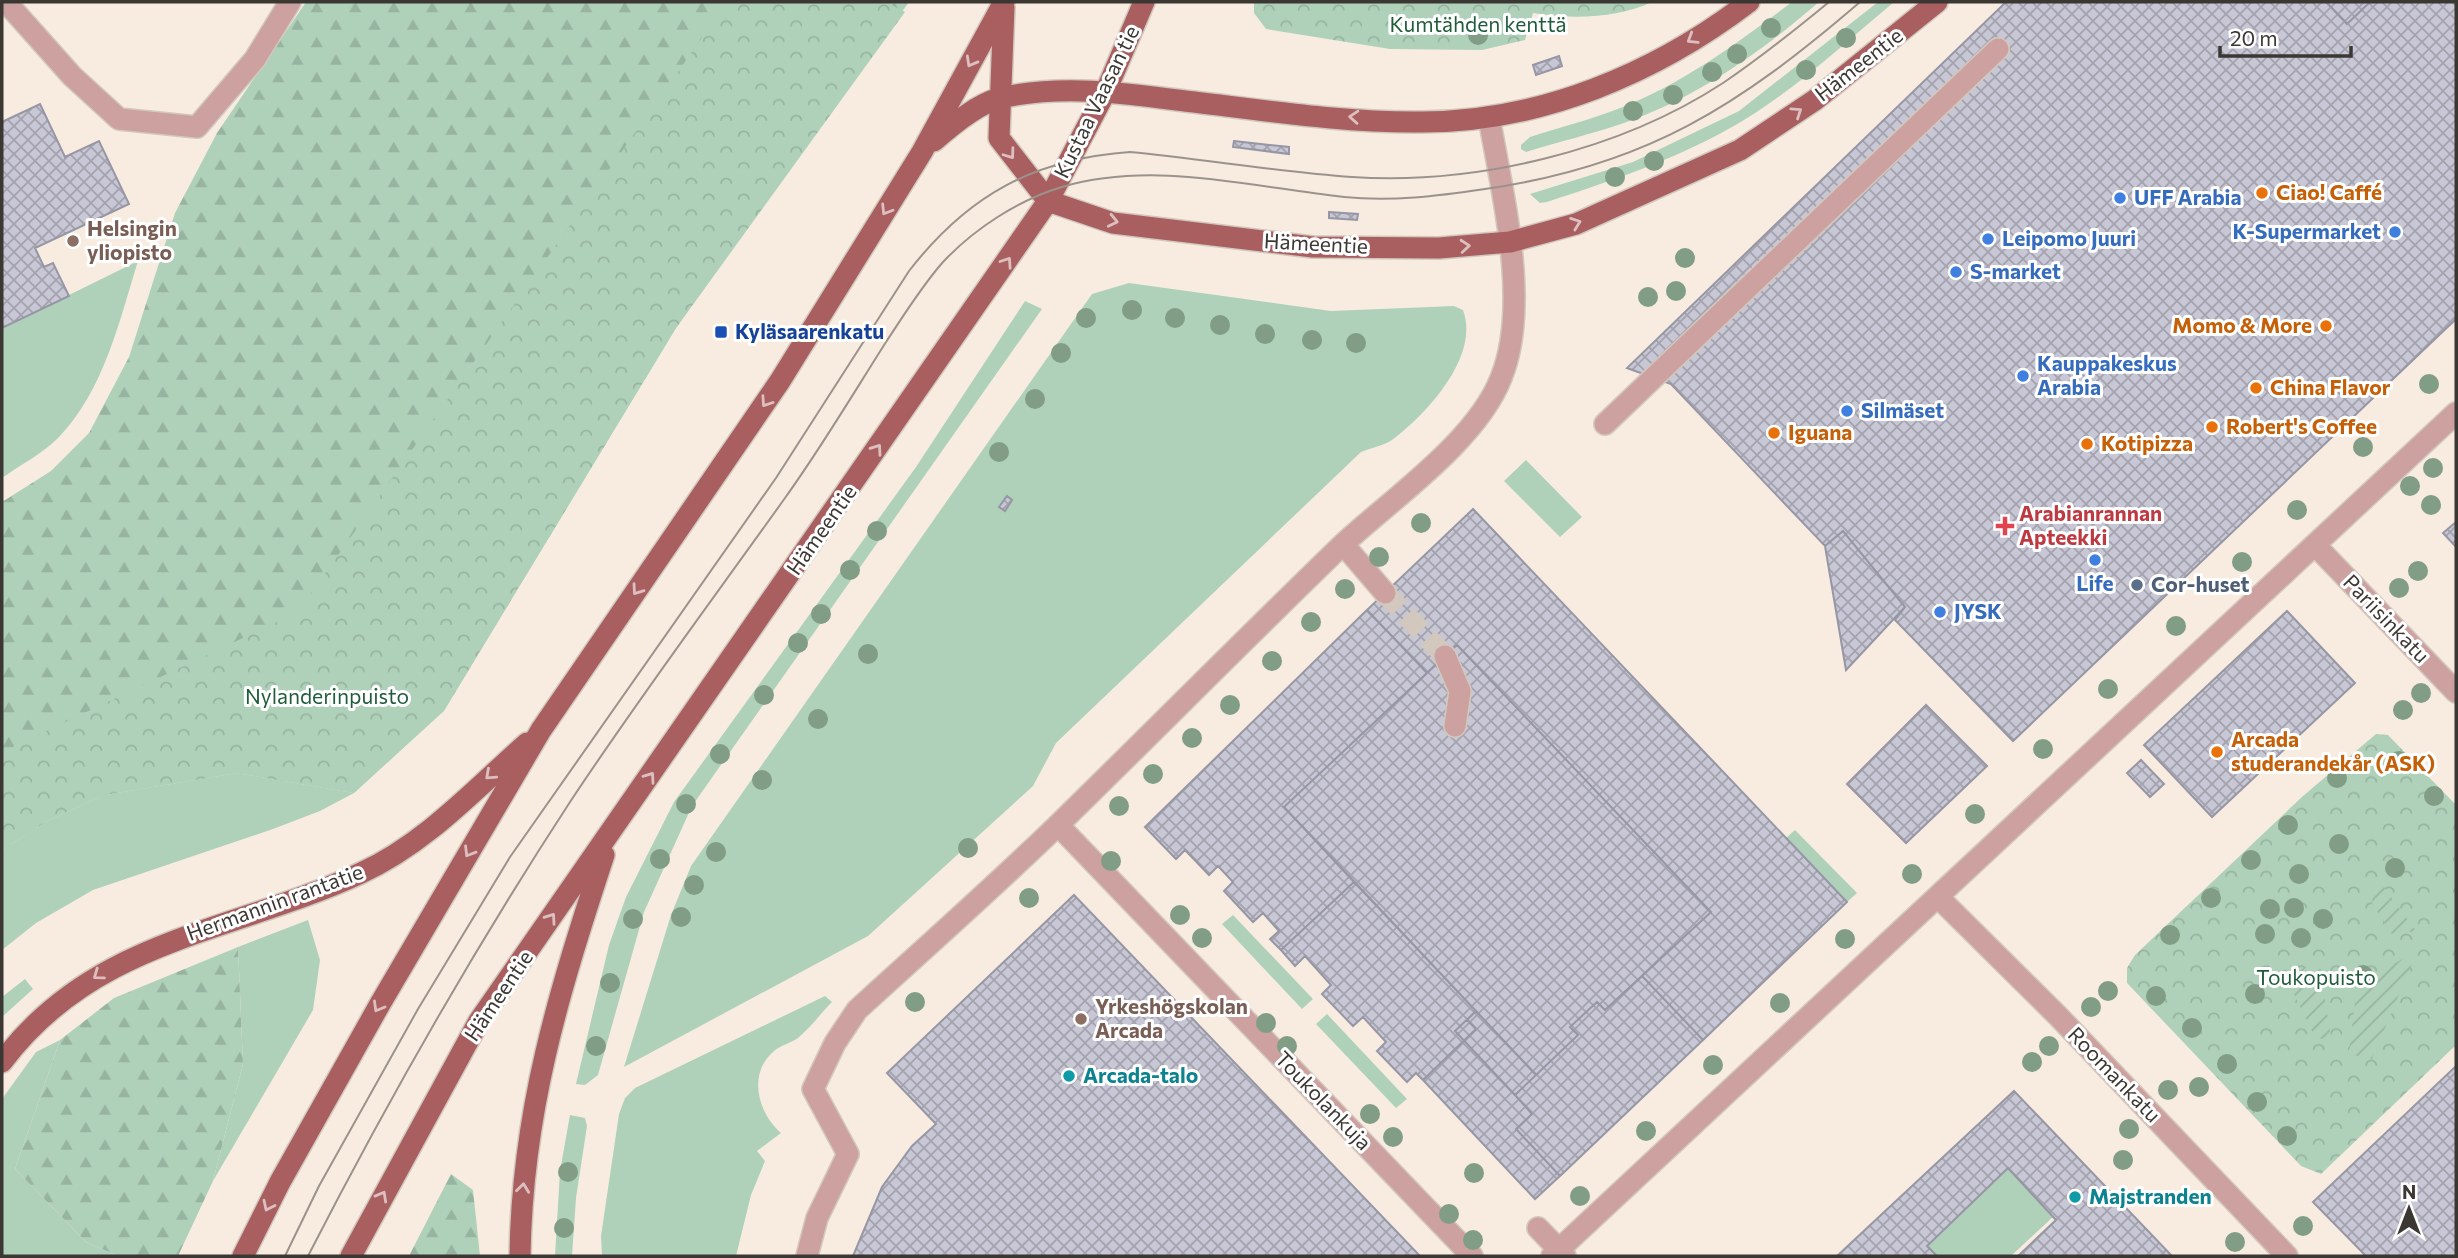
<svg xmlns="http://www.w3.org/2000/svg" width="2458" height="1258" font-family="Commissioner,sans-serif">
<style>
.grass{fill:#afd1ba}
.forest{fill:url(#forest-firs)}
.park{fill:url(#park-crowns)}
.garden{fill:url(#garden-furrows)}
.building{fill:url(#building-cross-hatch);stroke:#9696a4;stroke-width:2}
.lines{fill:none;stroke-linecap:round;stroke-linejoin:round}
.minor-tunnel{stroke:#d2c8be;stroke-width:21;stroke-dasharray:21 10;stroke-linecap:butt}
.minor-casing{stroke:#d2c8be;stroke-width:24}
.major-casing{stroke:#d2c8be;stroke-width:24}
.minor{stroke:#cca1a0;stroke-width:21}
.major{stroke:#a95e60;stroke-width:21}
.tram{stroke:#9b938b;stroke-width:2}
.tree{fill:#819d85}
.oneway{stroke:#ddbfbf}
.food-dot{fill:#e8710a;stroke:#fff;stroke-width:2.5}
.shop-dot{fill:#3f7fe0;stroke:#fff;stroke-width:2.5}
.education-dot{fill:#8d6e63;stroke:#fff;stroke-width:2.5}
.transit-dot{fill:#1a4fb4;stroke:#fff;stroke-width:2.5}
.health-dot{fill:#e0444e;stroke:#fff;stroke-width:2.5}
.service-dot{fill:#5c6f8a;stroke:#fff;stroke-width:2.5}
.culture-dot{fill:#0f9aa8;stroke:#fff;stroke-width:2.5}
.labels{text-anchor:middle;stroke-width:6;stroke-linejoin:round;paint-order:stroke}
.park-label{font-size:21px;fill:#205c3a;stroke:#fff}
.street-label{font-size:21px;fill:#3b3733;stroke:#fff}
.food-label{font-size:21px;font-weight:bold;fill:#c56008;stroke:#fff;text-anchor:start}
.shop-label{font-size:21px;font-weight:bold;fill:#366cbe;stroke:#fff;text-anchor:start}
.education-label{font-size:21px;font-weight:bold;fill:#785e54;stroke:#fff;text-anchor:start}
.transit-label{font-size:21px;font-weight:bold;fill:#164399;stroke:#fff;text-anchor:start}
.health-label{font-size:21px;font-weight:bold;fill:#be3a42;stroke:#fff;text-anchor:start}
.service-label{font-size:21px;font-weight:bold;fill:#4e5e75;stroke:#fff;text-anchor:start}
.culture-label{font-size:21px;font-weight:bold;fill:#0d838f;stroke:#fff;text-anchor:start}
</style>
<defs>
<pattern id="forest-firs" width="22" height="20" patternUnits="userSpaceOnUse" patternTransform="scale(1.75)"><rect width="22" height="20" fill="#afd1ba"/><path d="M5 1l3.5 6h-7zM16 11l3.5 6h-7z" fill="#97b4a0"/></pattern>
<pattern id="park-crowns" width="20" height="18" patternUnits="userSpaceOnUse" patternTransform="scale(1.75)"><rect width="20" height="18" fill="#afd1ba"/><path d="M2 6a3 3 0 1 1 6 0M12 15a3 3 0 1 1 6 0" fill="none" stroke="#97b4a0"/></pattern>
<pattern id="garden-furrows" width="10" height="10" patternUnits="userSpaceOnUse" patternTransform="scale(1.75)"><rect width="10" height="10" fill="#afd1ba"/><path d="M-1 1l2-2M0 10L10 0M9 11l2-2" fill="none" stroke="#97b4a0"/></pattern>
<pattern id="building-cross-hatch" width="8" height="8" patternUnits="userSpaceOnUse" patternTransform="scale(1.75)"><rect width="8" height="8" fill="#c7c7d5"/><path d="M0 0l8 8M0 8l8-8" fill="none" stroke="#a3a2ad"/></pattern>
</defs>
<rect width="100%" height="100%" fill="#f8ece1"/>
<path class="grass" d="M1792 2H1819C1761 52 1697 98 1624 123 1592 134 1558 142 1526 152L1521 149V145L1530 137C1561 127 1593 119 1623 107 1685 82 1739 42 1792 2Z
M1878 2H1894C1845 43 1798 87 1744 120 1683 157 1614 180 1547 202L1540 203 1530 194 1633 162 1739 111Z
M138 261C119 322 104 390 59 437 44 453 20 465 2 478V328Z
M1129 283 1331 311 1454 306 1463 310C1480 355 1429 411 1396 437 1387 445 1371 448 1361 452L1056 743 1033 786 868 936 624 1067 671 915 691 866 1092 294Z
M1025 301 1042 309 692 806 644 912 598 1075 585 1085 576 1084 609 945 626 897 674 802 916 467Z
M1526 460 1582 517 1560 537 1504 481Z
M237 773 354 793 320 811 273 829 93 890 36 923 2 950V850L47 821 104 795Z
M1795 830 1857 893 1847 902 1785 839Z
M1233 915 1313 999 1302 1009 1222 924Z
M308 920 320 960 313 1010 213 1181 243 1064 238 947Z
M25 979 33 989 2 1017V997Z
M825 996 832 1002C821 1013 810 1028 798 1038 791 1043 781 1045 774 1051 747 1074 758 1113 781 1133L757 1151 765 1161 751 1195 736 1256H602L601 1236 619 1114 625 1098 635 1088Z
M1327 1014 1407 1099 1396 1108 1316 1024Z
M60 1040 15 1169 86 1242 118 1256H2V1099L36 1052Z
M570 1115 585 1118 587 1126 576 1198 572 1256H555L560 1171Z
M2008 1168 2054 1216 2011 1256H1937L1927 1246Z"/>
<path class="forest" d="M306 2H909L676 328 444 711 354 793 237 773 104 795 47 821 2 850V502L51 471 89 433 129 357 175 213 217 133Z
M238 947 243 1064 213 1181 178 1256H118L86 1242 15 1169 60 1040 114 998Z
M451 1174 473 1190 480 1256H409Z"/>
<path class="park" d="M727 2H886L905 12 676 328 444 710 354 793 237 773 104 795 47 821 2 850V752L298 612Z
M1254 2H1652C1616 19 1571 19 1533 13L1525 40 1482 50 1390 49 1266 29 1254 13Z
M2376 734 2388 735 2456 805V1045L2321 1174 2301 1166 2127 983V968L2135 955 2303 796Z"/>
<path class="garden" d="M2381 883 2416 931H2417L2392 934 2372 903 2374 886Z
M2406 957 2412 964 2372 1059 2349 1054 2357 984Z
M2320 967 2331 1038 2316 1039 2282 970Z"/>
<path class="building" d="M2006 2H2326L2347 24 2370 2H2456V319L2013 741 1895 620 1905 607 1843 531 1825 546 1671 384 1627 368Z
M2326 2H2370L2347 24Z
M1559 56 1562 66 1536 75 1533 65Z
M40 104 65 157 99 141 129 204 35 248 44 267 53 263 69 296 2 328V122Z
M1234 141 1289 147V154L1233 147Z
M1329 212 1358 214 1357 220 1329 218Z
M1007 496 1012 500 1005 511 999 507Z
M1473 509 1847 902 1703 1040 1642 976 1711 912 1457 645 1427 673 1367 610Z
M2456 522V547L2443 533Z
M1843 531 1905 607 1846 670 1825 546Z
M1367 610 1427 673 1284 807 1354 882 1281 950 1270 939 1279 931 1263 913 1253 922 1224 891 1233 882 1218 866 1209 875 1185 850 1176 859 1145 827Z
M2287 611 2355 683 2212 817 2144 745Z
M1457 645 1711 912 1605 1010 1597 1002 1570 1027 1578 1035 1515 1095 1532 1114 1516 1129 1560 1176 1535 1199 1423 1080 1476 1029 1467 1020 1476 1011 1284 807Z
M1926 705 1987 766 1906 843 1847 784Z
M2141 760 2164 784 2150 797 2127 773Z
M1354 882 1476 1011 1467 1020 1476 1029 1423 1080 1416 1073 1407 1082 1377 1051 1386 1042 1363 1017 1353 1026 1322 994 1331 985 1305 956 1295 966 1281 950Z
M1074 895 1420 1256H853L882 1187 912 1146 936 1124 887 1073Z
M1642 976 1703 1040 1560 1176 1516 1129 1532 1114 1515 1095 1578 1035 1570 1027 1597 1002 1605 1010Z
M1476 1011 1536 1075 1515 1095 1455 1031Z
M2456 1066V1256H2366L2313 1202Z
M2014 1091 2172 1256H2018L2056 1220 2008 1168 1927 1246 1937 1256H1837Z"/>
<g class="lines">
<path class="minor-tunnel" d="M1385 593 1445 656"/>
<g class="minor-casing">
<path id="minor" d="M6 2 72 76 119 119 197 127 255 59 290 2
M1605 424 1998 49
M1343 544 1385 593
M2316 546 2456 692
M1445 656 1460 691 1455 726
M1058 825 1472 1256
M1938 897 2058 1016 2287 1256
M1538 1228 1565 1256
M807 1256 817 1218 848 1154 813 1089 835 1043 857 1010C925 948 994 887 1060 823 1154 731 1246 638 1340 547 1390 500 1476 442 1501 378 1531 305 1502 193 1489 117
M1552 1256 2456 413"/>
</g>
<g class="major-casing">
<path id="major" d="M1004 7 999 138 1048 201 1113 223 1313 247 1439 248 1510 242 1576 224 1740 150 1815 100 1937 2
M934 141C952 125 977 104 1000 98 1061 84 1125 93 1185 101 1263 110 1344 123 1422 122 1541 122 1656 73 1749 2
M2 1062C95 938 232 933 361 873 425 844 475 789 527 743
M243 1256 280 1182 380 1004 541 730 780 381 922 152 1004 2
M351 1256 479 1021 1048 201 1106 91 1144 2
M520 1256C522 1111 559 992 604 855"/>
</g>
<use href="#minor" class="minor"/>
<use href="#major" class="major"/>
<path class="tram" d="M285 1256 319 1186 418 1009 510 857 776 478 909 271C968 195 1034 159 1130 152 1204 159 1278 172 1352 177 1476 185 1619 151 1723 83 1760 58 1795 30 1829 2
M308 1256C388 1100 474 949 570 802 638 699 713 599 785 498 821 448 853 394 886 342 904 315 921 287 943 262 974 229 1018 200 1062 187 1153 160 1251 187 1344 197 1391 202 1438 196 1485 189 1646 166 1739 106 1860 2"/>
</g>
<g class="tree">
<circle cx="1771" cy="28" r="10"/>
<circle cx="1478" cy="35" r="10"/>
<circle cx="1846" cy="38" r="10"/>
<circle cx="1737" cy="54" r="10"/>
<circle cx="1806" cy="70" r="10"/>
<circle cx="1712" cy="72" r="10"/>
<circle cx="1673" cy="95" r="10"/>
<circle cx="1633" cy="111" r="10"/>
<circle cx="1654" cy="161" r="10"/>
<circle cx="1615" cy="177" r="10"/>
<circle cx="1685" cy="258" r="10"/>
<circle cx="1676" cy="291" r="10"/>
<circle cx="1648" cy="297" r="10"/>
<circle cx="1132" cy="310" r="10"/>
<circle cx="1086" cy="318" r="10"/>
<circle cx="1175" cy="318" r="10"/>
<circle cx="1220" cy="325" r="10"/>
<circle cx="1265" cy="334" r="10"/>
<circle cx="1312" cy="340" r="10"/>
<circle cx="1356" cy="343" r="10"/>
<circle cx="1061" cy="353" r="10"/>
<circle cx="2429" cy="384" r="10"/>
<circle cx="1035" cy="399" r="10"/>
<circle cx="2363" cy="447" r="10"/>
<circle cx="999" cy="452" r="10"/>
<circle cx="2433" cy="468" r="10"/>
<circle cx="2410" cy="486" r="10"/>
<circle cx="2431" cy="505" r="10"/>
<circle cx="2297" cy="510" r="10"/>
<circle cx="1421" cy="523" r="10"/>
<circle cx="877" cy="531" r="10"/>
<circle cx="1379" cy="557" r="10"/>
<circle cx="2242" cy="562" r="10"/>
<circle cx="850" cy="570" r="10"/>
<circle cx="2418" cy="571" r="10"/>
<circle cx="2399" cy="588" r="10"/>
<circle cx="1345" cy="589" r="10"/>
<circle cx="821" cy="614" r="10"/>
<circle cx="1311" cy="622" r="10"/>
<circle cx="2176" cy="626" r="10"/>
<circle cx="798" cy="643" r="10"/>
<circle cx="868" cy="654" r="10"/>
<circle cx="1272" cy="661" r="10"/>
<circle cx="2108" cy="689" r="10"/>
<circle cx="2421" cy="693" r="10"/>
<circle cx="764" cy="695" r="10"/>
<circle cx="1230" cy="705" r="10"/>
<circle cx="2403" cy="710" r="10"/>
<circle cx="818" cy="719" r="10"/>
<circle cx="1192" cy="738" r="10"/>
<circle cx="2043" cy="749" r="10"/>
<circle cx="720" cy="754" r="10"/>
<circle cx="2399" cy="761" r="10"/>
<circle cx="1153" cy="774" r="10"/>
<circle cx="2337" cy="778" r="10"/>
<circle cx="762" cy="780" r="10"/>
<circle cx="2434" cy="796" r="10"/>
<circle cx="686" cy="804" r="10"/>
<circle cx="1119" cy="806" r="10"/>
<circle cx="1975" cy="814" r="10"/>
<circle cx="2288" cy="825" r="10"/>
<circle cx="2339" cy="844" r="10"/>
<circle cx="968" cy="848" r="10"/>
<circle cx="716" cy="852" r="10"/>
<circle cx="660" cy="859" r="10"/>
<circle cx="2251" cy="860" r="10"/>
<circle cx="1111" cy="861" r="10"/>
<circle cx="2395" cy="868" r="10"/>
<circle cx="1912" cy="874" r="10"/>
<circle cx="2299" cy="874" r="10"/>
<circle cx="694" cy="885" r="10"/>
<circle cx="1029" cy="898" r="10"/>
<circle cx="2211" cy="898" r="10"/>
<circle cx="2294" cy="908" r="10"/>
<circle cx="2270" cy="909" r="10"/>
<circle cx="1180" cy="915" r="10"/>
<circle cx="681" cy="917" r="10"/>
<circle cx="633" cy="919" r="10"/>
<circle cx="2323" cy="919" r="10"/>
<circle cx="2265" cy="934" r="10"/>
<circle cx="2170" cy="935" r="10"/>
<circle cx="1202" cy="938" r="10"/>
<circle cx="2301" cy="938" r="10"/>
<circle cx="1845" cy="939" r="10"/>
<circle cx="2363" cy="975" r="10"/>
<circle cx="610" cy="983" r="10"/>
<circle cx="2108" cy="991" r="10"/>
<circle cx="2255" cy="994" r="10"/>
<circle cx="2156" cy="996" r="10"/>
<circle cx="915" cy="1002" r="10"/>
<circle cx="1780" cy="1003" r="10"/>
<circle cx="2091" cy="1007" r="10"/>
<circle cx="1266" cy="1023" r="10"/>
<circle cx="2192" cy="1028" r="10"/>
<circle cx="596" cy="1046" r="10"/>
<circle cx="1287" cy="1046" r="10"/>
<circle cx="2049" cy="1046" r="10"/>
<circle cx="2032" cy="1062" r="10"/>
<circle cx="2227" cy="1064" r="10"/>
<circle cx="1713" cy="1065" r="10"/>
<circle cx="2199" cy="1087" r="10"/>
<circle cx="2168" cy="1090" r="10"/>
<circle cx="2257" cy="1102" r="10"/>
<circle cx="1370" cy="1114" r="10"/>
<circle cx="2129" cy="1129" r="10"/>
<circle cx="1646" cy="1131" r="10"/>
<circle cx="2287" cy="1136" r="10"/>
<circle cx="1393" cy="1137" r="10"/>
<circle cx="2123" cy="1160" r="10"/>
<circle cx="568" cy="1172" r="10"/>
<circle cx="1474" cy="1173" r="10"/>
<circle cx="1580" cy="1196" r="10"/>
<circle cx="1449" cy="1214" r="10"/>
<circle cx="2303" cy="1226" r="10"/>
<circle cx="564" cy="1228" r="10"/>
<circle cx="1473" cy="1240" r="10"/>
<circle cx="2235" cy="1242" r="10"/>
</g>
<defs><path id="oneway-chevron" d="M-2-3.5L2.5 0L-2 3.5" fill="none" stroke-width="1.6" stroke-linecap="round" stroke-linejoin="round" transform="scale(1.75)"/></defs>
<g class="oneway">
<use href="#oneway-chevron" transform="translate(1692 39) rotate(148)"/>
<use href="#oneway-chevron" transform="translate(971 62) rotate(119)"/>
<use href="#oneway-chevron" transform="translate(1797 112) rotate(-34)"/>
<use href="#oneway-chevron" transform="translate(1354 117) rotate(-176)"/>
<use href="#oneway-chevron" transform="translate(1010 154) rotate(54)"/>
<use href="#oneway-chevron" transform="translate(886 210) rotate(122)"/>
<use href="#oneway-chevron" transform="translate(1113 221) rotate(13)"/>
<use href="#oneway-chevron" transform="translate(1576 223) rotate(-20)"/>
<use href="#oneway-chevron" transform="translate(1465 246) rotate(-5)"/>
<use href="#oneway-chevron" transform="translate(1007 262) rotate(-56)"/>
<use href="#oneway-chevron" transform="translate(766 402) rotate(124)"/>
<use href="#oneway-chevron" transform="translate(877 449) rotate(-55)"/>
<use href="#oneway-chevron" transform="translate(637 590) rotate(125)"/>
<use href="#oneway-chevron" transform="translate(490 775) rotate(138)"/>
<use href="#oneway-chevron" transform="translate(650 777) rotate(-55)"/>
<use href="#oneway-chevron" transform="translate(469 852) rotate(121)"/>
<use href="#oneway-chevron" transform="translate(551 918) rotate(-55)"/>
<use href="#oneway-chevron" transform="translate(98 975) rotate(144)"/>
<use href="#oneway-chevron" transform="translate(378 1007) rotate(120)"/>
<use href="#oneway-chevron" transform="translate(523 1188) rotate(-83)"/>
<use href="#oneway-chevron" transform="translate(382 1196) rotate(-61)"/>
<use href="#oneway-chevron" transform="translate(268 1206) rotate(116)"/>
</g>
<g class="food-dot">
<circle cx="2262" cy="193" r="7"/>
<circle cx="2326" cy="326" r="7"/>
<circle cx="2256" cy="388" r="7"/>
<circle cx="2212" cy="427" r="7"/>
<circle cx="1774" cy="433" r="7"/>
<circle cx="2087" cy="444" r="7"/>
<circle cx="2217" cy="752" r="7"/>
</g>
<g class="shop-dot">
<circle cx="2120" cy="198" r="7"/>
<circle cx="2395" cy="232" r="7"/>
<circle cx="1988" cy="239" r="7"/>
<circle cx="1956" cy="272" r="7"/>
<circle cx="2023" cy="376" r="7"/>
<circle cx="1847" cy="411" r="7"/>
<circle cx="2095" cy="560" r="7"/>
<circle cx="1940" cy="612" r="7"/>
</g>
<g class="education-dot">
<circle cx="73" cy="241" r="7"/>
<circle cx="1081" cy="1019" r="7"/>
</g>
<rect class="transit-dot" x="714" y="325" width="14" height="14" rx="3.5"/>
<path class="health-dot" d="M2001.5 515.5h7v7h7v7h-7v7h-7v-7h-7v-7h7z"/>
<circle class="service-dot" cx="2137" cy="585" r="7"/>
<g class="culture-dot">
<circle cx="1069" cy="1076" r="7"/>
<circle cx="2075" cy="1197" r="7"/>
</g>
<g class="labels">
<g class="park-label">
<text x="1478" y="32">Kumtähden kenttä</text>
<text x="327" y="704">Nylanderinpuisto</text>
<text x="2316" y="985">Toukopuisto</text>
</g>
<g class="street-label">
<text transform="translate(1859 65) rotate(-38)" y="7">Hämeentie</text>
<text transform="translate(1097 102) rotate(-64)" y="7">Kustaa Vaasan tie</text>
<text transform="translate(1316 244) rotate(3)" y="7">Hämeentie</text>
<text transform="translate(822 530) rotate(-55)" y="7">Hämeentie</text>
<text transform="translate(2386 619) rotate(46)" y="7">Pariisinkatu</text>
<text transform="translate(275 903) rotate(-20)" y="7">Hermannin rantatie</text>
<text transform="translate(499 996) rotate(-56)" y="7">Hämeentie</text>
<text transform="translate(2114 1075) rotate(46)" y="7">Roomankatu</text>
<text transform="translate(1323 1101) rotate(46)" y="7">Toukolankuja</text>
</g>
<g class="food-label">
<text x="2276" y="200">Ciao! Caffé</text>
<text x="2312" y="333" text-anchor="end">Momo &amp; More</text>
<text x="2270" y="395">China Flavor</text>
<text x="2226" y="434">Robert's Coffee</text>
<text x="1788" y="440">Iguana</text>
<text x="2101" y="451">Kotipizza</text>
<text x="2231" y="747">Arcada<tspan x="2231" dy="24">studerandekår (ASK)</tspan></text>
</g>
<g class="shop-label">
<text x="2134" y="205">UFF Arabia</text>
<text x="2381" y="239" text-anchor="end">K-Supermarket</text>
<text x="2002" y="246">Leipomo Juuri</text>
<text x="1970" y="279">S-market</text>
<text x="2037" y="371">Kauppakeskus<tspan x="2037" dy="24">Arabia</tspan></text>
<text x="1861" y="418">Silmäset</text>
<text x="2095" y="591" text-anchor="middle">Life</text>
<text x="1954" y="619">JYSK</text>
</g>
<g class="education-label">
<text x="87" y="236">Helsingin<tspan x="87" dy="24">yliopisto</tspan></text>
<text x="1095" y="1014">Yrkeshögskolan<tspan x="1095" dy="24">Arcada</tspan></text>
</g>
<g class="transit-label">
<text x="735" y="339">Kyläsaarenkatu</text>
</g>
<g class="health-label">
<text x="2019" y="521">Arabianrannan<tspan x="2019" dy="24">Apteekki</tspan></text>
</g>
<g class="service-label">
<text x="2151" y="592">Cor-huset</text>
</g>
<g class="culture-label">
<text x="1083" y="1083">Arcada-talo</text>
<text x="2089" y="1204">Majstranden</text>
</g>
</g>
<rect width="2458" height="1258" fill="none" stroke="#3b3733" stroke-width="7"/>
<g transform="translate(2409 1209)" stroke="#ffffff" stroke-width="5" paint-order="stroke">
<path d="M0-5L12 26L0 18L-12 26Z" fill="#3b3733"/>
<text y="-10" font-size="19" font-weight="bold" text-anchor="middle" fill="#3b3733">N</text>
</g>
<path d="M2220 46v10h131v-10" fill="none" stroke="#3b3733" stroke-width="3.5"/>
<text x="2230" y="46" font-size="21" fill="#3b3733" stroke="#ffffff" stroke-width="5" paint-order="stroke">20 m</text>
</svg>
